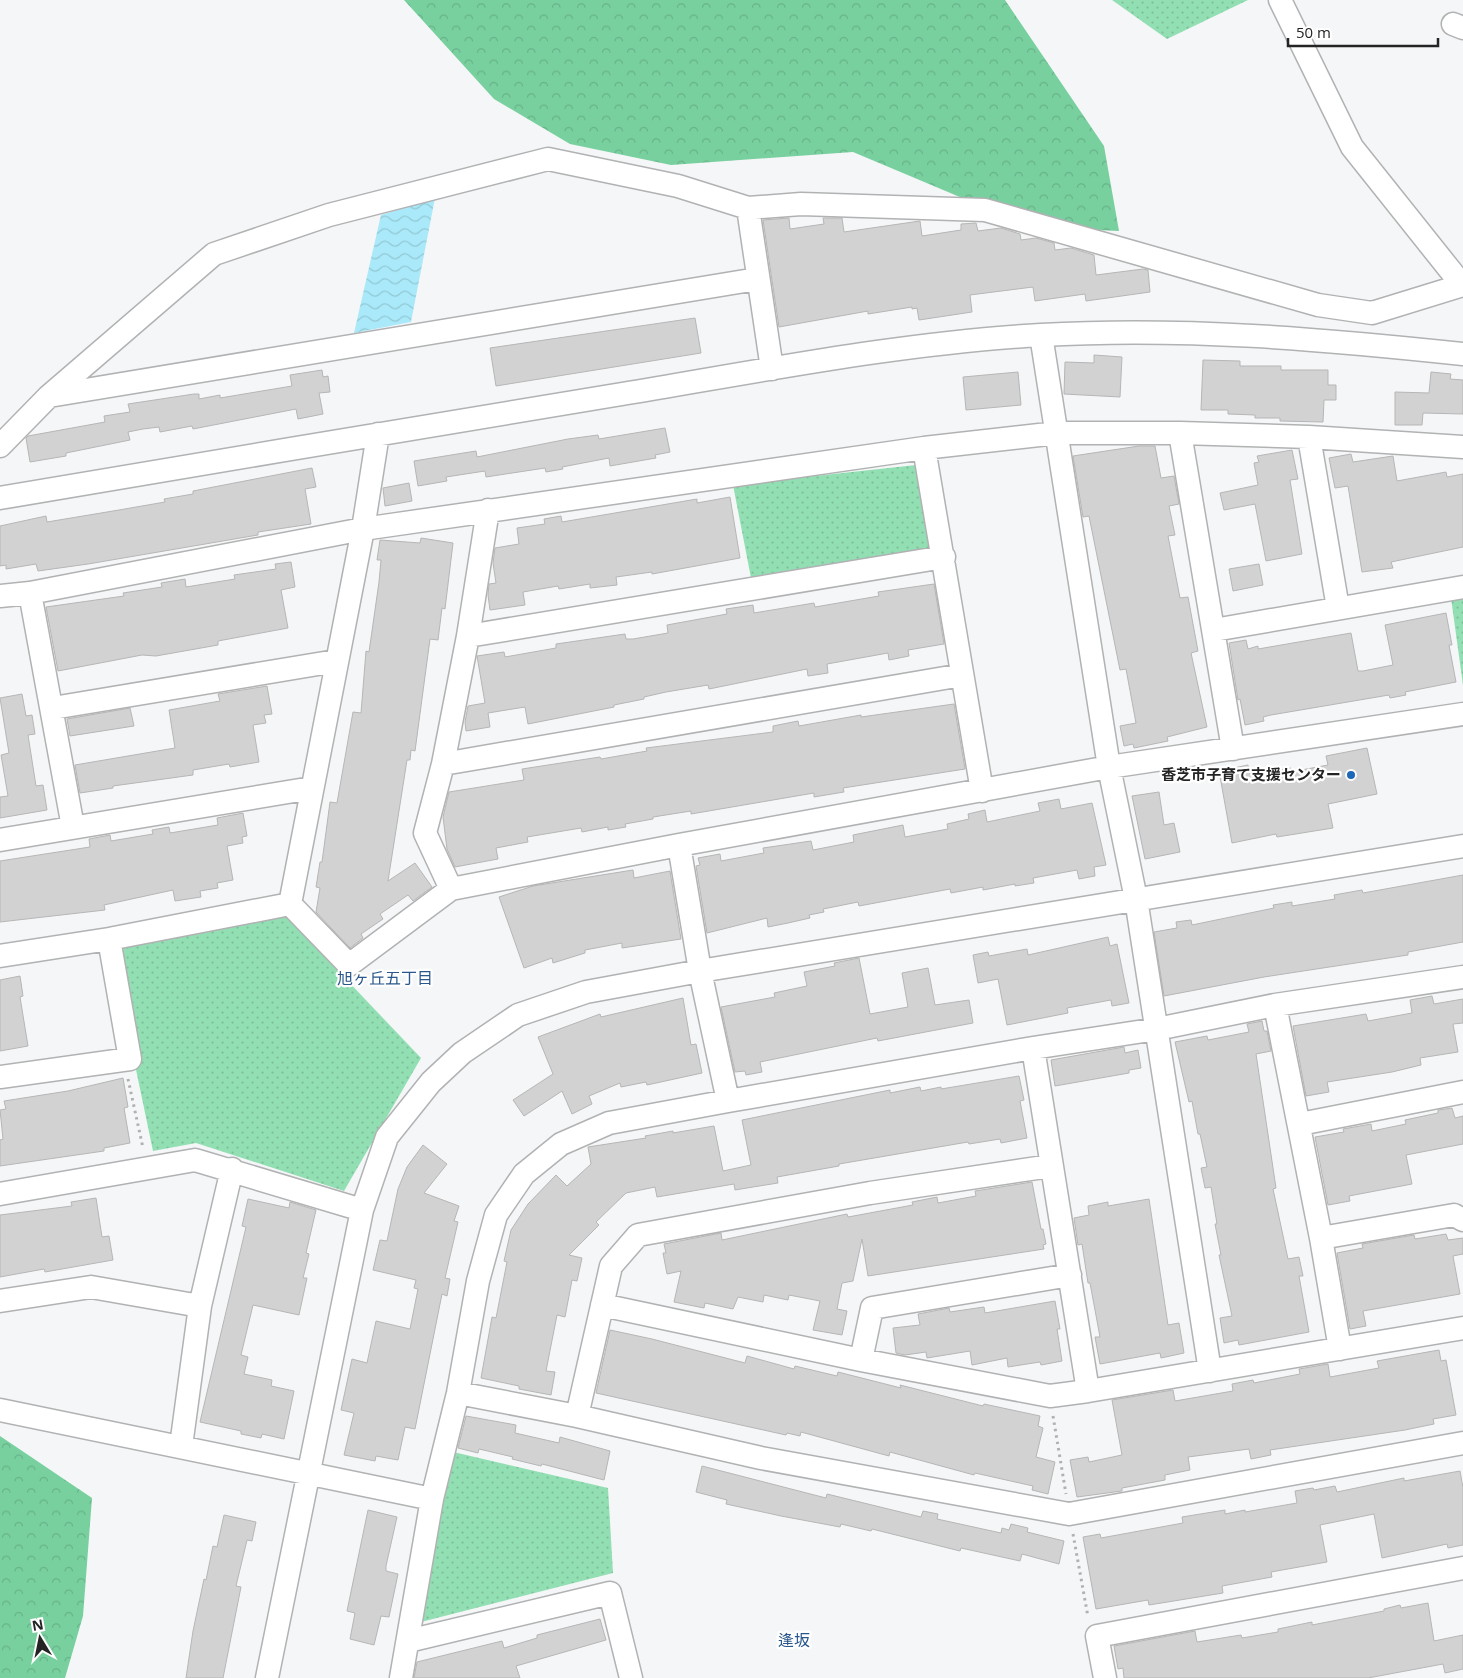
<svg xmlns="http://www.w3.org/2000/svg" width="1463" height="1678" font-family="'Open Sans','Noto Sans JP',sans-serif">
<style>
.forest{fill:url(#forest-crowns)}
.park{fill:url(#park-dots)}
.water{fill:url(#water-waves)}
.building{fill:#d3d2d2;stroke:#b7b6b6}
.lines{fill:none;stroke-linecap:round;stroke-linejoin:round}
.minor-casing{stroke:#b1b2b3;stroke-width:25}
.path{stroke:#b0b1b1;stroke-width:3;stroke-dasharray:2.5 4;stroke-linecap:butt}
.minor{stroke:#fff;stroke-width:22}
.poi-dot{fill:#1d68b7;stroke:#fff;stroke-width:2}
.labels{text-anchor:middle;stroke-width:4.5;stroke-linejoin:round;paint-order:stroke}
.poi-label{font-size:15px;font-weight:bold;fill:#242424;stroke:#fff;text-anchor:end}
.neighbourhood-label{font-size:16px;fill:#2a578c;stroke:#fff}
</style>
<defs>
<pattern id="forest-crowns" width="20" height="18" patternUnits="userSpaceOnUse" patternTransform="scale(1.25)"><rect width="20" height="18" fill="#78d09f"/><path d="M2 6a3 3 0 1 1 6 0M12 15a3 3 0 1 1 6 0" fill="none" stroke="#68b289"/></pattern>
<pattern id="park-dots" width="8" height="8" patternUnits="userSpaceOnUse" patternTransform="scale(1.25)"><rect width="8" height="8" fill="#92dfb3"/><path d="M2 2h.1M6 6h.1" fill="none" stroke="#7ebf9a" stroke-width="1.8" stroke-linecap="round"/></pattern>
<pattern id="water-waves" width="16" height="10" patternUnits="userSpaceOnUse" patternTransform="scale(1.25)"><rect width="16" height="10" fill="#aae9f9"/><path d="M0 5q4-4 8 0t8 0" fill="none" stroke="#92c8d5"/></pattern>
</defs>
<rect width="100%" height="100%" fill="#f5f6f7"/>
<path class="forest" d="M404 0H1005L1104 146 1119 231 1031 227 853 152 671 165 570 144 494 99Z
M0 1436 92 1498 83 1616 65 1678H0Z"/>
<path class="park" d="M1112 0H1248L1167 39Z
M916 465 932 548 752 583 733 485Z
M1463 595V685L1451 598Z
M284 914 421 1058 344 1191 196 1143 153 1151 110 945Z
M449 1451 608 1488 613 1573 417 1623Z"/>
<path class="water" d="M435 198 411 322 354 333 381 215Z"/>
<path class="building" d="M789 218 790 229 824 224 823 218H842L844 232 920 221 922 236 961 230V224L976 223 978 231 1001 228 1020 234 1021 240 1036 238 1054 243 1055 250 1071 248 1094 255 1096 275 1143 269 1148 270 1150 292 1086 301 1085 294 1035 301 1033 287 970 295 972 312 919 320 917 308 912 309V307L868 314V311L779 327 763 220Z
M695 318 701 353 496 386 490 348Z
M1094 355 1122 357 1120 397 1064 394 1065 362 1094 363Z
M1203 360 1240 361V366H1281V370H1328V385H1336V400H1324L1323 422 1280 421V418H1255V415L1228 414V410H1201Z
M322 370 323 377 328 376 330 392 319 393 323 414 298 419 296 409 193 429 192 426 160 432 159 427 143 429 128 432 130 440 66 453V456L30 462 26 438 28 436 105 422 104 416 130 412 128 404 194 394H199V399L220 395V398L292 386 290 375Z
M1018 372 1021 405 966 410 963 377Z
M1431 372 1451 374 1450 379 1463 380V414L1423 413 1422 425H1395V392L1429 393Z
M665 428 670 452 655 455 656 458 610 466 609 458 562 467 563 469 546 472 545 468 486 477 485 471 446 477 447 481 418 486 414 461 476 451 477 457 568 439 598 435 599 439Z
M1139 446H1155L1161 478 1174 476 1179 504 1169 506 1175 535 1168 536 1180 598 1188 597 1198 651 1191 653 1207 727 1167 737 1168 741 1134 748 1133 744 1124 746 1120 726 1136 723 1126 669 1120 670 1089 516 1083 517 1073 456Z
M1292 450 1298 479 1290 480 1302 554 1266 561 1255 504 1224 510 1220 493 1258 485 1254 463 1259 462 1257 456Z
M1351 454 1353 462 1393 456 1397 481 1446 472 1447 477 1463 474V547L1391 562 1393 568 1362 572 1348 486 1335 488 1329 458Z
M312 468 316 487 305 489 311 524 258 532V535L88 564 38 571 36 564 6 569V565L0 566V526L46 516 47 522 119 510 165 502 164 499 193 494V491Z
M409 483 412 501 385 506 383 488Z
M730 497 740 558 652 574V572L616 577 617 585 590 588V584L559 589 558 586 523 592 525 605 490 610 488 595 489 584 496 583 493 563 495 548 519 544 517 528 545 524 544 519 561 516 562 522 697 499V503Z
M421 538 453 543 445 609 442 608 438 640 430 639 415 751 411 750 410 760H407L388 881 415 863 432 887 413 901 408 895 380 914 383 919 361 934 363 938 350 948 316 912 320 888 316 887 320 862H322L330 802 337 803 353 712 361 713 366 651 369 652 379 582 381 560H377L380 540 420 543Z
M291 562 295 587 281 590 288 628 218 641V645L156 656 142 655 58 671 46 607 124 596 123 593 162 587 161 583 185 579 186 587 235 579 234 575 276 569 275 564Z
M1259 564 1263 585 1233 591 1229 569Z
M934 584 944 644 908 650 909 656 889 660 888 653 827 664 828 673 808 676 807 669 709 689 708 685 666 692 644 697V699L614 705V707L528 724 525 707 488 713 490 727 466 731 465 722 468 706 485 703 477 656 504 652 505 657 556 648V644L625 634 626 639H633L668 633 667 625 727 614 726 609 753 605 754 613 814 603 815 607 879 596 878 592Z
M1446 613 1452 645H1449L1456 682 1405 692 1406 695 1390 698 1389 695 1271 715 1263 717 1264 721 1245 725 1240 699 1238 700 1229 643 1246 640 1248 649 1258 646V649L1351 633 1358 671H1363L1393 665 1385 625Z
M267 686 272 714 264 715 266 723 253 725 259 762 230 767 229 764 193 770V775L113 786V788L80 793 75 765 175 748 169 710 220 701 218 694Z
M22 694 26 716 32 715 35 734 28 735 36 786 43 785 47 810 0 818V797L8 796 1 755 9 753 0 698Z
M954 704 965 769 843 788 844 792 814 797V793L691 814V811L653 817V819L625 824 626 827 608 830V827L582 832 581 828 527 837 528 842 496 848 498 859 455 867 447 849 443 817 449 792 524 780 522 769 600 757 601 759 647 751 646 748 773 732V726L798 721 799 726 861 715V717Z
M130 708 134 726 70 736 67 719Z
M1367 748 1377 794 1328 804 1333 828 1277 837 1276 834 1232 843 1219 771 1248 765 1250 774 1291 768V772L1328 765 1326 756Z
M1159 792 1164 825 1174 823 1180 852 1145 859 1132 796Z
M1059 799 1061 809 1092 803 1106 865 1094 867 1095 876 1079 879 1077 870 1033 878 1034 883 1015 886V884L983 890V887L951 893 950 889 859 906 858 902 823 909 824 912 809 915 810 918 788 923 768 927 767 918 707 933 696 866 700 865 698 858 720 854 721 861 764 853 763 848 811 841 813 850 854 842 853 835 903 825 905 837 948 829 947 824 969 819 968 814 985 810 987 822 1040 811 1038 803Z
M243 813 247 836 242 837 243 843 227 846 233 880 217 883 218 888 200 891 201 897 175 901 173 890 104 905 105 910 0 922V861L90 847 89 839 110 835 111 841 153 834 152 830 169 827 170 833 218 825 217 818Z
M633 870 634 878 670 871 681 939 622 948V943L585 950V953L553 963 552 958 524 968 499 897 533 886Z
M1463 875V942L1408 952V955L1264 977 1164 996 1154 932 1177 928 1176 922 1191 920 1192 925 1274 908 1273 905 1292 902V906L1335 899 1334 895 1362 890 1363 893Z
M1108 937 1110 946 1117 944 1129 1003 1112 1006 1111 1000 1067 1008 1068 1013 1007 1025 998 979 978 983 973 955 988 952 989 956 1027 949 1028 955Z
M859 958 870 1014 908 1007 902 973 928 968 935 1005 969 1000 973 1023 878 1041 877 1038 760 1062 762 1072 746 1075 745 1071 735 1072 721 1007 775 997 774 993 807 986 804 972 835 966 834 963Z
M20 976 23 996 20 997 28 1046 0 1051V980Z
M1432 996 1434 1004 1463 999V1023L1453 1024 1458 1052 1420 1058 1421 1065 1392 1072 1327 1082 1329 1092 1306 1096 1293 1026 1366 1014 1368 1021 1412 1013 1410 1000Z
M683 998 691 1045 696 1044 702 1073 647 1085 646 1082 621 1087 620 1083 589 1096 592 1104 572 1114 562 1091 524 1116 513 1100 553 1074 538 1037 600 1014 601 1017Z
M1262 1021 1264 1031H1267L1271 1051 1256 1054 1276 1188 1273 1189 1288 1259 1299 1257 1303 1276H1299L1309 1332 1239 1345 1238 1340 1224 1343 1220 1318 1232 1316 1219 1255H1221L1215 1224H1217L1211 1187 1205 1188 1201 1168 1207 1167 1200 1134H1198L1192 1101 1189 1102 1175 1042 1207 1036 1208 1040 1249 1032 1247 1024Z
M1124 1047 1125 1053 1138 1050 1141 1068 1129 1070V1073L1055 1086 1051 1060Z
M1019 1076 1024 1100 1020 1101 1027 1138 1001 1143 1000 1139 969 1144 968 1142 839 1164V1166L777 1177 778 1183 753 1187 735 1190 734 1184 657 1197 655 1187 626 1193 596 1222 599 1225 569 1255 582 1258 577 1281 572 1280 565 1317 557 1315 546 1371 555 1372 551 1395 519 1389V1386L481 1378 492 1317 496 1318 507 1262 504 1261 511 1230 528 1204 556 1175 567 1186 591 1164 588 1147 646 1138 645 1136 673 1131V1133L714 1126 723 1171 751 1165 742 1120 890 1090V1093L920 1087 921 1091 941 1087V1089Z
M123 1078 128 1107 124 1108 130 1143 104 1148V1151L0 1166V1140L3 1139 0 1110 6 1109 4 1101 68 1091Z
M1452 1108 1455 1118 1463 1116V1144L1406 1155 1412 1184 1349 1196 1350 1201 1328 1205 1315 1137 1344 1132 1343 1129 1371 1124 1372 1131 1406 1124 1405 1120 1438 1113V1110Z
M423 1145 447 1164 424 1193 459 1206 454 1221 458 1222 445 1278 450 1279 447 1296 442 1294 415 1429 405 1427 398 1460 376 1456 375 1461 344 1455 354 1413 341 1410 352 1359 367 1363 376 1321 410 1329 418 1289 414 1288 416 1280 373 1270 380 1240 387 1241 398 1189 407 1167Z
M1032 1182 1041 1229H1043L1046 1244 1043 1245 1044 1249 868 1276 862 1239 853 1281 842 1283 837 1309 847 1311 842 1335 813 1330 820 1301 789 1295 788 1300 764 1295 763 1302 738 1297 733 1309 705 1303 704 1308 674 1302 681 1271 667 1274 663 1253H666L664 1244 721 1233 722 1240 847 1214 848 1217 913 1205 912 1202 937 1197 938 1203 976 1196 975 1191Z
M96 1198 102 1237 109 1236 113 1260 45 1272 44 1269 0 1277V1215L72 1206 71 1202Z
M248 1199 289 1208 290 1202 316 1210 306 1253 309 1254 303 1278H307L299 1315 253 1305 241 1355 248 1357 244 1374 272 1380 271 1386 294 1391 284 1439 262 1434 261 1438 241 1434V1431L200 1422 246 1227 242 1226Z
M1149 1199 1168 1325 1179 1323 1184 1353 1161 1358 1160 1353 1100 1364 1095 1337H1100L1090 1283H1088L1082 1244 1078 1245 1074 1218 1089 1215 1088 1206 1108 1202V1206Z
M1446 1234 1448 1240 1463 1238V1254L1453 1256 1460 1294 1363 1311 1366 1326 1350 1329 1337 1253 1363 1248 1362 1244 1414 1235 1415 1239Z
M1055 1301 1060 1329H1057L1062 1361 1041 1365 1040 1362 1008 1367 1007 1358 972 1365 970 1351 927 1358 926 1352 905 1355 896 1353 893 1328 920 1325 918 1314 949 1308 950 1312 984 1307 985 1313Z
M610 1330 652 1339 745 1363 747 1356 794 1369 795 1366 837 1376 838 1372 901 1388 900 1385 983 1406 984 1404 1040 1416 1038 1426 1043 1428 1036 1457 1055 1462 1048 1494 1032 1490 1033 1486 975 1473 974 1475 890 1452 889 1456 801 1432 800 1436 787 1433 786 1435 596 1393Z
M1439 1350 1441 1361 1446 1360 1456 1415 1433 1419 1434 1424 1405 1430 1270 1450 1271 1455 1251 1459 1249 1449 1188 1457 1190 1470 1165 1475V1480L1122 1488V1491L1077 1497 1070 1460 1088 1457 1089 1462 1122 1455 1112 1400 1173 1390 1175 1401 1233 1391 1232 1384 1253 1380 1254 1383 1300 1374 1299 1369 1328 1364 1330 1377 1379 1368 1377 1361Z
M466 1416 516 1425 515 1433 559 1443 560 1437 610 1451 604 1480 542 1464 541 1466 512 1459 513 1457 479 1449 478 1453 458 1448Z
M702 1466 826 1498 827 1494 921 1517 923 1511 938 1514 937 1519 1001 1533 1002 1528 1009 1530 1011 1524 1028 1528 1027 1532 1064 1541 1059 1564 1022 1554 1020 1561 961 1548 960 1551 872 1529 871 1531 841 1524 840 1527 781 1516 726 1504 727 1500 696 1492Z
M1460 1471 1463 1488V1545L1448 1548 1447 1544 1382 1558 1374 1514 1320 1525 1327 1562 1271 1572 1272 1577 1222 1586 1223 1593 1149 1605 1148 1600 1096 1609 1083 1537 1100 1534 1101 1538 1183 1523 1182 1517 1225 1510V1514L1245 1510V1512L1297 1503 1295 1491 1313 1488 1314 1490 1335 1486 1337 1492 1404 1478V1481Z
M368 1510 397 1517 386 1566V1571L398 1574 389 1617 381 1616 374 1645 350 1639 355 1613 347 1611Z
M224 1515 256 1522 252 1541 247 1540 236 1586 241 1587 223 1678H186L193 1631 204 1579 206 1580 213 1546 217 1547Z
M1428 1603 1434 1641 1463 1635V1669L1445 1673 1443 1664 1368 1678H1124L1123 1668 1118 1669 1114 1646 1195 1631 1197 1642 1241 1635 1242 1638 1278 1632V1629L1312 1622V1625L1384 1611V1609L1400 1605 1401 1608Z
M600 1619 606 1640 516 1666 520 1678H414L417 1662 502 1641 504 1648 537 1638V1635Z"/>
<g class="lines">
<g class="minor-casing">
<path id="minor" d="M1280 0 1352 147 1462 285
M1453 24 1463 28
M748 208 772 369
M1041 335 1109 767 1136 899 1210 1371
M49 396 757 279
M1180 433 1233 749
M1309 437 1338 608
M0 446 49 396 214 254 329 215 548 159 678 186 748 208 801 204 985 210 1318 305 1372 313 1463 285
M924 448 982 791
M0 498C207 463 415 428 622 394 761 371 900 343 1041 335 1184 327 1321 339 1463 354
M30 593 73 827
M0 596 30 593 363 529 924 448 1057 433H1180L1309 437 1463 447
M1214 630 1463 587
M468 636 944 557
M53 708 336 661
M443 764 962 675
M0 840 312 788
M679 845 700 971 728 1101
M451 889 425 833 443 764 468 636 488 510
M290 904 349 965 451 889 679 845 1109 767 1463 714
M290 904 363 529 378 434
M0 956 109 939 290 904
M1275 1005 1321 1238 1340 1349
M1033 1048 1088 1391
M0 1077 130 1059 109 939
M1300 1124 1463 1092
M0 1194 195 1160 362 1210
M1321 1238 1454 1215 1463 1220
M0 1301 91 1287 200 1306
M602 1305 861 1360 1050 1396 1088 1391 1463 1328
M861 1360 872 1308 1070 1275
M458 1393 577 1416 761 1458 1069 1514 1463 1443
M0 1410 432 1499
M577 1416 611 1266 638 1235 870 1193 1051 1166
M181 1446 200 1306 232 1169
M408 1641 610 1593 631 1678
M267 1678 362 1210 387 1137 431 1082 462 1053 518 1015 586 992 700 971 1463 846
M401 1678 432 1499 458 1393 478 1281 496 1215 524 1174 561 1144 609 1123 728 1101 1033 1048 1157 1029 1275 1005 1463 977
M1105 1678 1097 1636 1463 1568"/>
</g>
<path class="path" d="M128 1079 143 1148
M1053 1416 1066 1494
M1073 1534 1088 1617"/>
<use href="#minor" class="minor"/>
</g>
<circle class="poi-dot" cx="1351" cy="775" r="5"/>
<g class="labels">
<g class="poi-label">
<text x="1341" y="780">香芝市子育て支援センター</text>
</g>
<g class="neighbourhood-label">
<text x="385" y="984">旭ヶ丘五丁目</text>
<text x="794" y="1646">逢坂</text>
</g>
</g>
<g transform="translate(40 1638) rotate(350)" stroke="#ffffff" stroke-width="4" paint-order="stroke">
<path d="M0-4L9 19L0 12L-9 19Z" fill="#242424"/>
<text y="-8" font-size="14" font-weight="bold" text-anchor="middle" fill="#242424">N</text>
</g>
<path d="M1288 38v8h150v-8" fill="none" stroke="#242424" stroke-width="2.5"/>
<text x="1296" y="38" font-size="15" fill="#242424" stroke="#ffffff" stroke-width="4" paint-order="stroke">50 m</text>
</svg>
